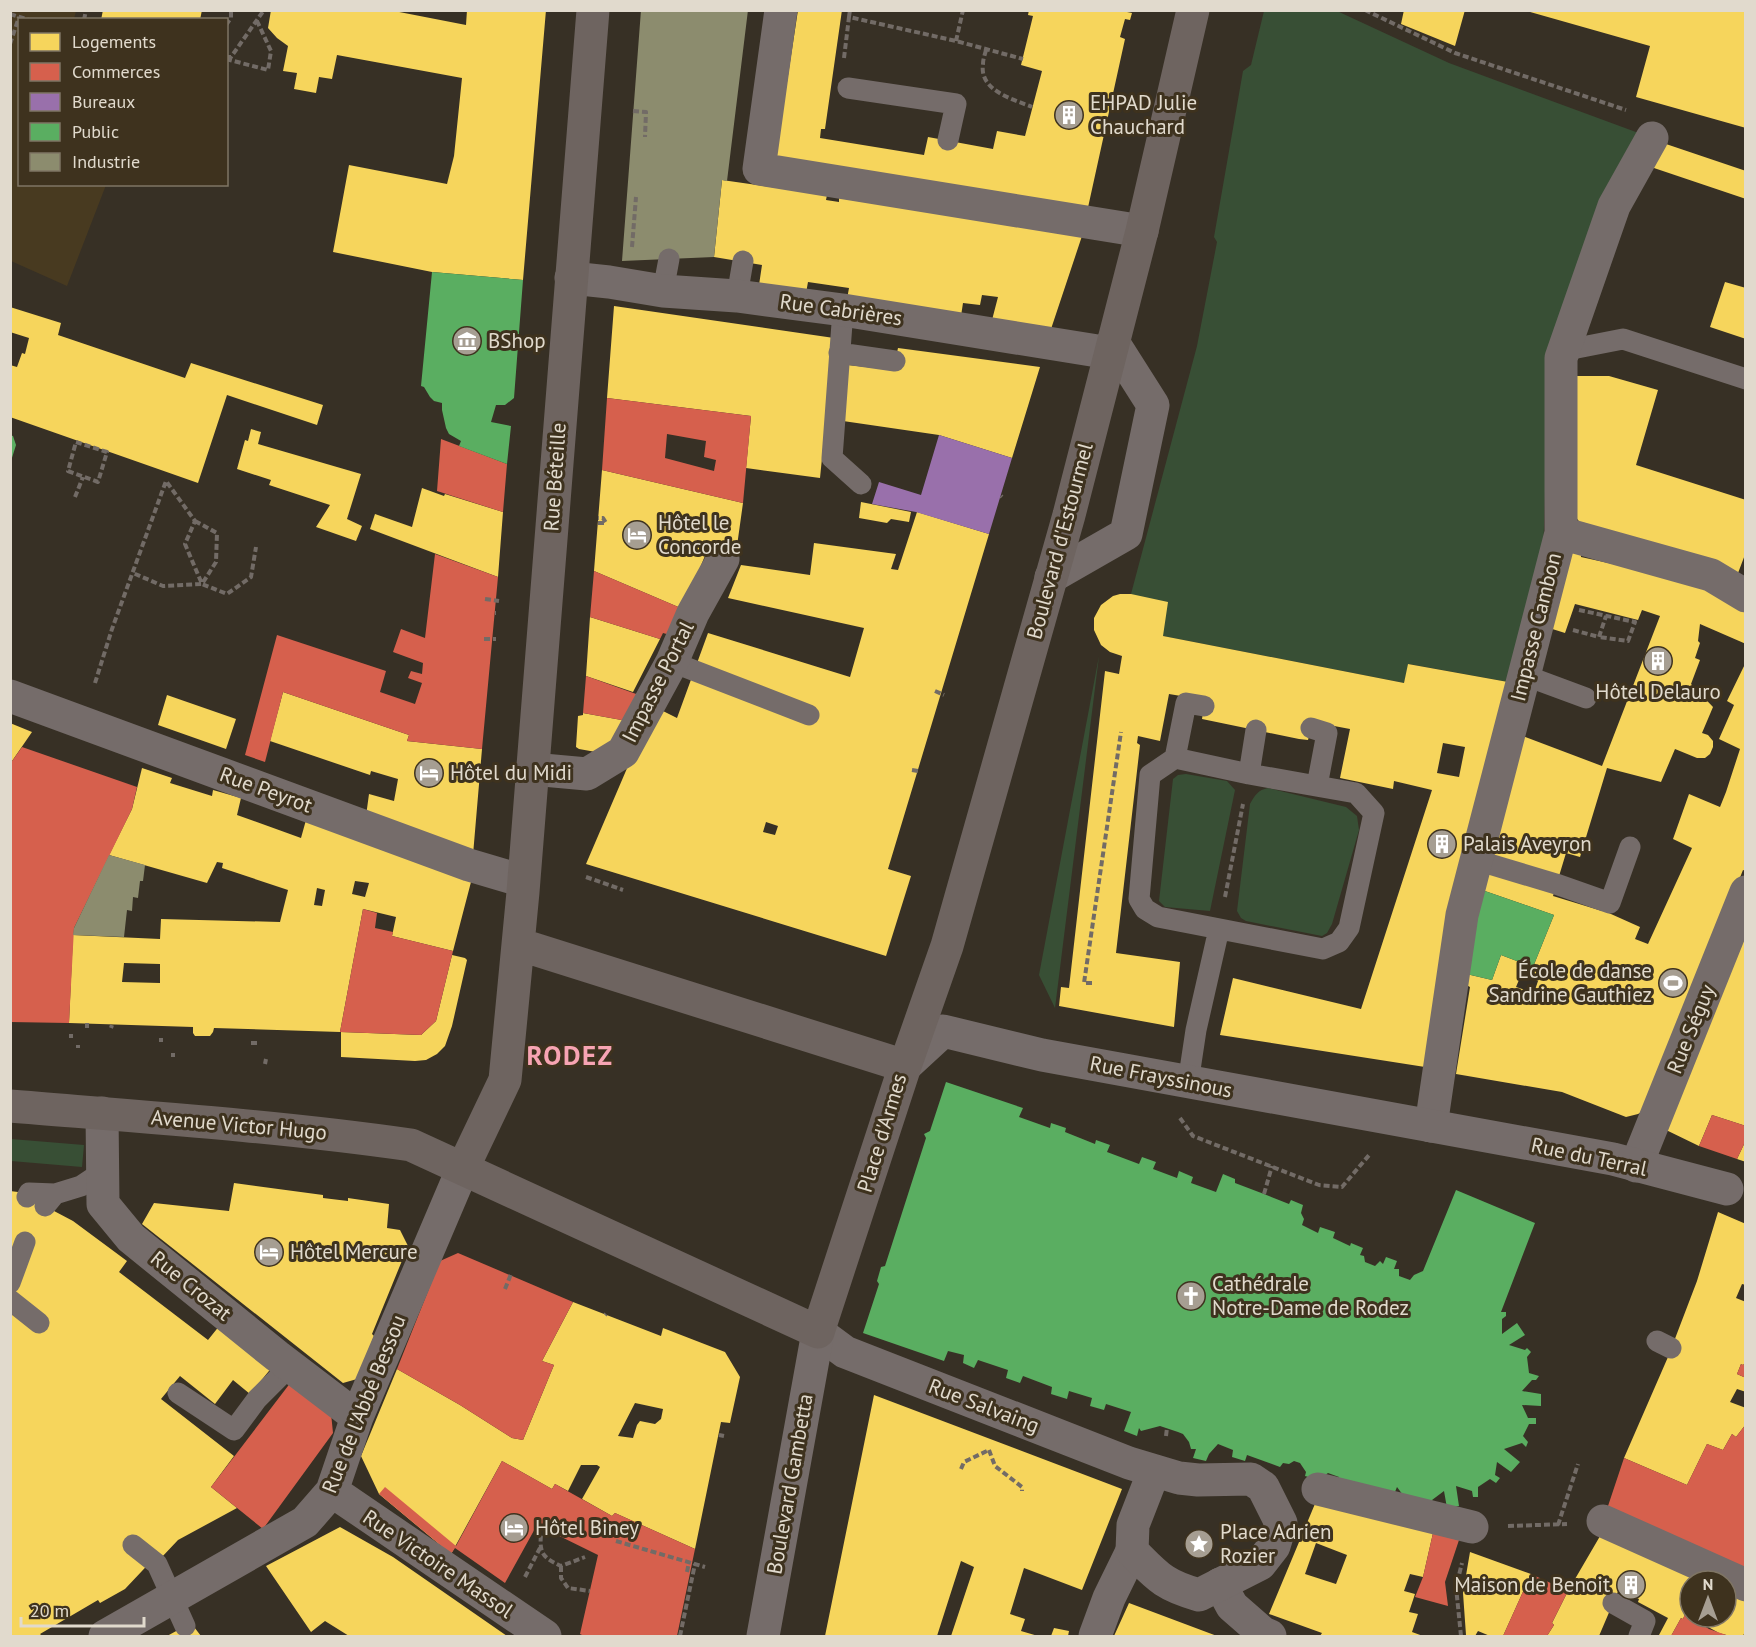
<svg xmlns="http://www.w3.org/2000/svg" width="1756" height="1647" font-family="'PT Sans',sans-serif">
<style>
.built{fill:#483a20}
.green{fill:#384f35}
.homes{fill:#f6d55c;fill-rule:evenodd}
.shops{fill:#d6604d;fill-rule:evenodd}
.offices{fill:#9970ab}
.public{fill:#5aae61}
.industry{fill:#8c8c6e}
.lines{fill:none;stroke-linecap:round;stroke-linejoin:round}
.path{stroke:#726b66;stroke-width:4;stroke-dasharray:6 3;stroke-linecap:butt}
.service{stroke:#756c6a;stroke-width:21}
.pedestrian{stroke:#756c6a;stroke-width:33}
.minor{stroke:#756c6a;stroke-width:33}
.tertiary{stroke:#756c6a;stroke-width:33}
.secondary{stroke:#6e6460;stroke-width:33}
.labels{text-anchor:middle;stroke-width:6;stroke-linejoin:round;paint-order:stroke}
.poi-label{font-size:21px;fill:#e1dacd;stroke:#3e321e;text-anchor:start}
.street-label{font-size:21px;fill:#e1dacd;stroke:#3e321e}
.district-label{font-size:27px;font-weight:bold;letter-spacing:1.5px;fill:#f7a4b3;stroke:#3e321e}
</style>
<rect width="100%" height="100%" fill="#373025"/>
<path class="built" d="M11 10 76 11 74 19 20 20V184L106 185 67 286 11 261Z"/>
<path class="green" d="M1264 11H1337L1449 63 1644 135 1548 389 1543 560 1508 682 1409 664 1404 683 1163 636 1131 594 1197 346 1217 242 1214 237 1243 71 1251 65Z
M1099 656 1055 1008 1039 975Z
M1186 774 1227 781 1235 790 1210 911 1165 907 1159 901 1173 779 1178 775Z
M1268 788 1346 807 1357 816 1359 830 1332 924 1327 933 1322 936 1246 921 1241 918 1237 911 1250 804C1255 795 1258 790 1268 788Z
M11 1139 84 1145 82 1167 11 1161Z"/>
<path class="homes" d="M103 10H202L200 20H101Z
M271 10H389L466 25 467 10H546L523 280 432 272 333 252 349 165 447 184 454 156 462 78 337 55 332 79 319 77 316 93 294 89 297 73 283 71 288 46 277 38 268 28Z
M798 10H842L825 129H821L820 138 924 155 928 137 993 149 997 131 1025 136 1042 71 1021 65 1033 16 1028 15 1029 10H1127V12L1132 13 1130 20 1125 19 1120 37 1125 39 1087 212 775 161Z
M1404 10H1465L1455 46 1401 24Z
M1523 10H1746V128L1636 97 1650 46Z
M1666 144 1746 171V199L1651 167Z
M722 180 821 194 827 195 826 200 839 202V198L1082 236 1051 329 992 320 998 297 982 295 980 305 963 303 961 316 847 299 849 288 808 282 806 293 759 285 762 265 714 257Z
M1725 282 1746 288V339L1710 327Z
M614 306 834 338 820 478 746 468 751 416 607 398Z
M10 307 61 323 58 335 185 378 191 363 323 405 317 425 227 395 198 483 10 417V365L17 367 22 353 25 354 29 338 10 332Z
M898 348 1040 367 1012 458 939 435 843 421 848 365 893 370Z
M1569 376H1609L1658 390 1636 465 1746 500V552L1735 581 1584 528 1569 508Z
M251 429 261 432 258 444 361 474 347 519 362 526 356 541 316 527 330 505 269 485 271 480 237 469 245 440 248 441Z
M602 470 743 503 737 546H709L683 609 594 571Z
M422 488 444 496 445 494 503 512 498 577 370 529 375 514 412 527Z
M861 502 911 512 909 522 891 519 887 523 859 518Z
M917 512 989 534 888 869 911 876 886 956 586 864 628 766 663 711 677 718 708 633 850 677 864 628 728 598 741 565 810 575 814 543 896 554 891 569 898 570ZM766 822 778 826 775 835 763 832Z
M1567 550 1581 554V557L1699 583 1746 605V644L1700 624 1698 641 1700 643 1695 658 1700 660 1691 684 1713 707 1702 733 1708 735 1713 741V747L1710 754 1705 758H1697L1675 749 1661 782 1607 768 1580 857 1566 853 1553 896 1602 911V910L1640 927 1635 939 1648 944 1692 848 1673 839 1689 794 1720 807 1726 792 1740 749 1719 739 1734 705 1727 701 1746 662V871L1743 870 1648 1108 1638 1114 1626 1117 1562 1092 1456 1074 1470 987 1459 981 1458 972 1492 980 1501 955 1533 967 1554 915 1482 890 1520 735 1602 766 1660 616 1642 610 1638 620 1575 604 1565 633 1546 627ZM1521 975 1538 981 1534 993 1516 987Z
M1120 594H1131L1168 602 1163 636 1404 683 1408 664 1508 682 1425 1067 1220 1035 1233 978 1361 1009 1432 790 1394 781 1393 789 1340 778 1350 729 1313 722 1308 740 1299 739 1202 719 1205 700 1169 694 1160 741 1138 736 1137 743 1140 745 1116 953 1180 962 1174 1027 1059 1006 1061 987 1069 988 1105 671 1119 674 1122 656 1110 652 1101 645 1094 630V618L1101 605 1113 596ZM1443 743 1465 747 1459 777 1437 773Z
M590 617 660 639 633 692 586 676Z
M283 692 409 735 407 741 482 749 473 855 366 816 369 794 394 801 398 779 371 771 370 775 270 741Z
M167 695 236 719 226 749 158 725Z
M583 713 627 721 607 754 579 749 576 747 578 716 583 715Z
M10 723 32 732 10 764Z
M142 768 172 778 170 783 212 796 213 790 241 798 237 815 301 838 306 820 471 882 453 951 392 936 396 917 363 909 340 1032 214 1028 213 1032 210 1036H195L193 1033V1027L69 1023 73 935 160 939 161 919 280 922 288 890 222 868 223 863 217 862 207 883 109 855 132 809ZM355 881 369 883 365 897 352 894ZM317 888 325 890 322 906 314 905ZM124 963 160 964V983L122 982Z
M1746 930V1126L1712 1115 1699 1146 1664 1129Z
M452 955 465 958 467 960 452 1026 445 1046 437 1054 426 1060 415 1061 341 1057V1032L421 1035 436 1021Z
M1746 1140V1162L1737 1159Z
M234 1183 323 1195V1198L348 1201V1198L389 1204 387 1228 400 1230 408 1246 372 1334 374 1336 357 1379 343 1383 142 1224 154 1203 229 1211Z
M10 1191 18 1192 73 1221 127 1261 119 1272 208 1340 220 1325 273 1366 250 1394 233 1380 215 1404 180 1376 161 1399 234 1456 211 1487 237 1508 178 1540 161 1558 158 1554 125 1589 100 1603 98 1600 40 1634 42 1636H10Z
M1718 1212 1746 1224V1285L1742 1284 1736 1298 1746 1302V1362L1743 1365 1741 1364 1737 1374 1746 1378V1392L1737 1389 1730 1402 1746 1408V1424L1736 1437 1732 1434 1723 1450 1707 1444 1687 1485 1624 1458 1668 1357 1697 1281Z
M573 1302 661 1336 663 1328 725 1352 740 1377 730 1423 721 1422 695 1549 615 1513 612 1516 582 1499 600 1467 597 1465H581L568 1491 555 1484 552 1489 502 1461 451 1554 379 1494 361 1456 397 1369 460 1405 512 1438 523 1440 554 1365 542 1361ZM635 1403 663 1409 661 1419 655 1424 640 1421 637 1425 633 1438 618 1436Z
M874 1395 1122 1489 1082 1590 1024 1568 1010 1614 1025 1619 1021 1631 1038 1636H951L974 1567 961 1561 937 1636H825Z
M1317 1499 1433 1533 1423 1577 1410 1574 1404 1591 1415 1594 1409 1612 1418 1614 1412 1632 1423 1636H1320L1322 1633 1269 1614ZM1316 1543 1347 1555 1336 1584 1305 1574Z
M340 1527 393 1557 507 1636H349L325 1621 311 1632 266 1566Z
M1603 1531 1707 1581H1690V1617H1726V1590L1746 1599V1629L1743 1636H1730L1719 1633 1685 1614 1683 1619 1681 1618 1671 1636H1660L1659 1635 1668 1618 1638 1602 1639 1599 1619 1589 1599 1636H1547L1554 1625 1552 1623 1568 1591Z
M1470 1552 1531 1574 1503 1636H1490L1478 1631 1475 1636H1468L1466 1635 1463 1593Z
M1129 1603 1217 1636H1114Z
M191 1623 201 1636H167Z
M1054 1628 1069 1631 1068 1636H1051Z"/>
<path class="shops" d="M607 398 751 416 743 503 602 470ZM667 434 706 441 704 457 716 460 714 471 665 458Z
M441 439 507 464 503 512 437 491Z
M435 554 498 577 482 749 407 741 409 735 283 692 265 762 245 755 277 635 386 671 380 692 415 704 422 683 408 678 411 671 422 674 423 663 393 652 401 629 425 638Z
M594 571 683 609 670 635 663 633 660 639 590 617Z
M586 676 639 695 627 721 583 713Z
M22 747 137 787 132 809 74 928 69 1023 10 1022V764Z
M363 909 377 913 375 928 393 932 392 936 453 951 436 1021 421 1035 340 1032Z
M1712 1115 1746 1126V1140L1737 1159 1699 1146Z
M458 1253 573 1302 542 1361 554 1365 523 1440 512 1438 460 1405 397 1369 440 1261Z
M1746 1362V1378L1737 1374 1741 1364 1743 1365Z
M291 1382 331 1413 333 1433 263 1529 211 1487Z
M1746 1424V1566L1744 1571 1608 1506 1624 1458 1687 1485 1707 1444 1723 1450 1732 1434 1736 1437Z
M502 1461 552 1489 555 1484 612 1516 615 1513 695 1549 677 1636H584L580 1634 598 1555 537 1525 505 1583 455 1548 451 1554 379 1494 385 1487 456 1546Z
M1433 1533 1459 1540 1445 1582 1448 1606 1415 1597 1423 1577Z
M1531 1574 1568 1591 1552 1623 1554 1625 1547 1636H1503Z
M1685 1614 1709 1629 1729 1636H1671L1681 1618 1683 1619Z"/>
<path class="offices" d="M939 435 1012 458 989 534 916 512 872 504 879 482 921 495Z"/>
<path class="public" d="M432 272 523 280 514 398 505 405H496L491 422 511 426 507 464 459 446 461 441 449 434 446 428 442 410V403L434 401 430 397 424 387 421 386Z
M10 435 13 436 16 445 11 461Z
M1482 890 1554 915 1533 967 1501 955 1492 980 1458 972Z
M946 1082 1023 1108 1019 1117 1050 1128 1051 1123 1066 1128 1065 1132 1095 1144 1096 1140 1110 1145 1107 1152 1139 1164 1142 1157 1156 1162 1153 1169 1177 1178 1179 1171 1193 1177 1191 1183 1216 1192 1223 1174 1235 1179V1183L1264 1194 1289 1204 1291 1200 1303 1205 1301 1213 1304 1219 1302 1225 1318 1233 1320 1227 1335 1232 1333 1238 1350 1246 1351 1243 1363 1248 1360 1255 1364 1256 1365 1262 1375 1266 1380 1261 1383 1264 1386 1257 1397 1261 1394 1269H1399V1276L1410 1280 1414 1275 1423 1271 1456 1190 1535 1223 1501 1312H1506V1316L1502 1319V1334L1517 1323 1525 1335 1509 1345 1525 1350 1527 1348 1531 1352 1527 1357 1529 1373 1539 1376 1536 1380H1532L1522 1391 1541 1394V1406L1522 1405 1528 1418H1536V1424H1529L1523 1436 1528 1442 1526 1447 1522 1443 1504 1449 1520 1462 1511 1472 1497 1462 1495 1475 1500 1478 1496 1483 1490 1479 1478 1487V1497H1473L1472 1491 1456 1486 1459 1506 1447 1508 1444 1491 1432 1500 1435 1506 1406 1499 1397 1487 1390 1504 1338 1483 1339 1477 1328 1473 1318 1480 1305 1476 1306 1472 1300 1463 1294 1461 1289 1464 1283 1463 1280 1467 1247 1455 1245 1461 1232 1457 1233 1450 1218 1444 1209 1454 1206 1461 1193 1458 1196 1449H1191L1189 1442 1183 1434 1178 1432 1160 1426 1141 1431 1139 1428 1137 1436 1124 1431 1131 1412 1106 1404 1104 1410 1090 1406 1092 1398 1069 1391 1067 1399 1051 1394 1052 1387 1023 1376 1020 1383 1006 1378 1008 1370 978 1360 974 1368 963 1363 964 1355 948 1351 944 1361 863 1333 879 1284 877 1281 881 1267 885 1266 926 1138 924 1134 930 1131Z"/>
<path class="industry" d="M641 10H748L727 181 722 180 714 257 622 261Z
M109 855 145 865 143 881H140L138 898 133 897 132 911 127 910 124 937 73 935 74 928Z"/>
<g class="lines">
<path class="path" d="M1365 10 1455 53 1626 110
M10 14 29 20
M849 17 850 10
M84 20 86 10
M226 25 231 18V10
M956 41 963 10
M10 44 19 17
M986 50C985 54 983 59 983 64 979 91 1013 99 1032 107
M226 57H231L264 10
M844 58 849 17 956 41 1023 59
M226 59 268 70 271 51 257 21
M633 111 646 112 645 137
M632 247 636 197
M76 442 107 452 98 482 68 471Z
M1001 496 1002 497
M75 497 83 477
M195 521 217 533 216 562 202 584 227 594 251 577 256 547
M598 523H606L603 518H598
M485 599 499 601
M1579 610 1635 622 1628 641 1599 637
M495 613H496
M1573 630 1599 637 1606 616
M484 639H496
M95 683 112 629 166 481 195 521 185 544 202 584 163 586 133 573
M935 691 944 695
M912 770 918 771
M586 877 623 890
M1225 897 1243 804
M1092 983H1084L1121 732
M87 1023V1028
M111 1028 112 1025
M69 1036H73
M159 1040H163
M251 1043H257
M78 1045V1048
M173 1057V1053
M265 1064 266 1059
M1180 1118 1193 1136 1319 1185 1342 1187 1370 1154
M1264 1194 1272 1166
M505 1289 511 1274
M605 1315 606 1314
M719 1435 724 1436
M1166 1436 1167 1428
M989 1450 995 1466 1022 1487V1491
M961 1469 964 1462 989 1450
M1558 1525 1578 1464
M1508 1526 1567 1524
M535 1529 541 1535C539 1554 544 1558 561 1566L585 1557
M616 1541 705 1567
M561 1566V1578L568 1588 590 1591
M687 1572 689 1562
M525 1577 540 1548
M680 1636 695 1564
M1461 1636 1456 1587 1462 1563"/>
<path class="service" d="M848 88 956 104 948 140
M663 291 669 259
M737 296 743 261
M843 310 832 458 861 484
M1566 346 1577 348 1623 339 1746 379
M839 353 895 361
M672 662 809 715
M1524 675 1586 698
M1311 728 1327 733 1317 786
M1175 758 1249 774 1356 793 1374 813 1349 928 1339 942 1323 949 1158 917 1145 909 1139 899 1150 775Z
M1175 758 1186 703 1204 706
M1249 774 1256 730
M1476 860 1556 884 1610 903 1630 847
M1188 1083 1196 1030 1219 929
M27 1197 29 1193 55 1194
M45 1206 55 1194 81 1186 102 1172
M10 1283 25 1242
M10 1300 39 1323
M1657 1341 1671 1348
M178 1393 234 1430 257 1399 282 1374 288 1365
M133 1545 157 1564 185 1626
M1613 1603 1645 1621 1639 1636"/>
<path class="pedestrian" d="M781 10 759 169 1142 231
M1561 533 1711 575 1746 596
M1431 1126 1462 915 1561 533V358L1614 206 1652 138
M1636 1166 1746 892
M1318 1489 1472 1527
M1603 1521 1746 1585
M1220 1584 1232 1606 1263 1633 1270 1636
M1095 1636 1109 1598 1132 1551"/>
<path class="minor" d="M571 278 609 282 663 291 737 296 843 310 1110 353
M1051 577 1126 534 1153 405 1113 342
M10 696 469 865 523 881
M532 769 587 774 623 752 672 662 693 613 723 559
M905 1066 943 1031 1042 1055 1613 1159 1727 1189
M102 1113 103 1204 131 1238 277 1356 357 1417
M818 1332 845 1352 1129 1463 1179 1478 1198 1480 1251 1479 1263 1487 1281 1523 1274 1546 1260 1564 1199 1595C1163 1585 1157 1576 1132 1551L1133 1525 1154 1471
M332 1491 545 1636
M105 1636 305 1522 332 1491 357 1417 463 1168"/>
<path class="tertiary" d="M763 1636 818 1332"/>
<path class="secondary" d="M518 944 905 1066
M10 1106C144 1117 278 1126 411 1145L818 1332 905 1066 947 946 1069 515 1142 231 1193 10
M463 1168 505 1080 523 892 593 10"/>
</g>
<defs>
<g id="building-disc" transform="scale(1.5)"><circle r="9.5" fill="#a69e92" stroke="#3e321e"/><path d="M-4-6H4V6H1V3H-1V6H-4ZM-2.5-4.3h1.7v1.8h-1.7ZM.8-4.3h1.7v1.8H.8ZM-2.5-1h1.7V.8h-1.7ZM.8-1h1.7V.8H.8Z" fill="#fff"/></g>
<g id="museum-disc" transform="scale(1.5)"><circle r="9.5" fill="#a69e92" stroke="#3e321e"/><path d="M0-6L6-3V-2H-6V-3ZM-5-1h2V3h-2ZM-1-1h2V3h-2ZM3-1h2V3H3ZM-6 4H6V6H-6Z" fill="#fff"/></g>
<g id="hotel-disc" transform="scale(1.5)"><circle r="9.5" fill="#a69e92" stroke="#3e321e"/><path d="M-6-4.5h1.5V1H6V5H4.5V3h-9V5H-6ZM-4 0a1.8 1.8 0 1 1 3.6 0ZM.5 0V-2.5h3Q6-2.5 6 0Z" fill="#fff"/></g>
<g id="stadium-disc" transform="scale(1.5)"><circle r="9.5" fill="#a69e92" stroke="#3e321e"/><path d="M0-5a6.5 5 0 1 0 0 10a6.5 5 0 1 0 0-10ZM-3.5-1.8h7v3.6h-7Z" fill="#fff"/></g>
<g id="church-disc" transform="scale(1.5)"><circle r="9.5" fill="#a69e92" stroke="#3e321e"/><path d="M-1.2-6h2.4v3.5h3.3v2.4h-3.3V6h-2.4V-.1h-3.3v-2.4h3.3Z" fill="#fff"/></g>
<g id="sight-disc" transform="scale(1.5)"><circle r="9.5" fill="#a69e92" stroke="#3e321e"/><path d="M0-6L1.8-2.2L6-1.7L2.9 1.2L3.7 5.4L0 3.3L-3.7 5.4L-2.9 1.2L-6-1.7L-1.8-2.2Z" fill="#fff"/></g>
</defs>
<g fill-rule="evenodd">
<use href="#building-disc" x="1069" y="115"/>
<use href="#museum-disc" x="467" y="341"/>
<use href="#hotel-disc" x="637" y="535"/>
<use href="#building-disc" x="1658" y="661"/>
<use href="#hotel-disc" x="429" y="773"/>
<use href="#building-disc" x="1442" y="844"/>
<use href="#stadium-disc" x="1673" y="983"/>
<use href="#hotel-disc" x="269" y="1252"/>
<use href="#church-disc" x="1191" y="1296"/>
<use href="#hotel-disc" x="514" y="1528"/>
<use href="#sight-disc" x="1199" y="1544"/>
<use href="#building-disc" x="1631" y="1585"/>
</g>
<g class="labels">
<g class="poi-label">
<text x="1090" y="110">EHPAD Julie<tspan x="1090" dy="24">Chauchard</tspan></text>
<text x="488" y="348">BShop</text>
<text x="658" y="530">Hôtel le<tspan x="658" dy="24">Concorde</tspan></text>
<text x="1658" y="699" text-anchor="middle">Hôtel Delauro</text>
<text x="450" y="780">Hôtel du Midi</text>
<text x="1463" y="851">Palais Aveyron</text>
<text x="1652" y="978" text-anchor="end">École de danse<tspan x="1652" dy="24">Sandrine Gauthiez</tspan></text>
<text x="290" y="1259">Hôtel Mercure</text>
<text x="1212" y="1291">Cathédrale<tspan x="1212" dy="24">Notre-Dame de Rodez</tspan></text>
<text x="535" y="1535">Hôtel Biney</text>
<text x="1220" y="1539">Place Adrien<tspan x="1220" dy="24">Rozier</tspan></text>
<text x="1610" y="1592" text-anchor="end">Maison de Benoit</text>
</g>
<g class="street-label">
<text transform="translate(841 310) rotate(8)" y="7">Rue Cabrières</text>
<text transform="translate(555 477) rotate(-86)" y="7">Rue Béteille</text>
<text transform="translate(1060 541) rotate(-75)" y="7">Boulevard d'Estourmel</text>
<text transform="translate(1536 627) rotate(-76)" y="7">Impasse Cambon</text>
<text transform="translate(658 682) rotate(-63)" y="7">Impasse Portal</text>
<text transform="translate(266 790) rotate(20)" y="7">Rue Peyrot</text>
<text transform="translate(1691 1029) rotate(-68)" y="7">Rue Séguy</text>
<text transform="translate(1161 1077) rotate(11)" y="7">Rue Frayssinous</text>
<text transform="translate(239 1125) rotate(5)" y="7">Avenue Victor Hugo</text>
<text transform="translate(882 1133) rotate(-73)" y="7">Place d'Armes</text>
<text transform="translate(1589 1157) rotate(12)" y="7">Rue du Terral</text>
<text transform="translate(191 1286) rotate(39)" y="7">Rue Crozat</text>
<text transform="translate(364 1404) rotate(-68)" y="7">Rue de l'Abbé Bessou</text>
<text transform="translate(984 1406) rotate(21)" y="7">Rue Salvaing</text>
<text transform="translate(790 1484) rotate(-80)" y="7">Boulevard Gambetta</text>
<text transform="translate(438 1564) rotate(34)" y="7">Rue Victoire Massol</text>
</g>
<g class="district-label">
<text x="570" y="1065">RODEZ</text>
</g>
</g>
<rect width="1756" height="1647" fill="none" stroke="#e1dacd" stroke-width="24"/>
<rect x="18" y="18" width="210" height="168" fill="#3e321e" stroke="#7f7564" stroke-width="1.5"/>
<rect x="30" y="33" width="30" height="18" fill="#f6d55c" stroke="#7f7564" stroke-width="1.5"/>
<text x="72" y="48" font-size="18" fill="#e1dacd">Logements</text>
<rect x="30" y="63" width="30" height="18" fill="#d6604d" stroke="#7f7564" stroke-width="1.5"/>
<text x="72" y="78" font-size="18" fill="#e1dacd">Commerces</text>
<rect x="30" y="93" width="30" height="18" fill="#9970ab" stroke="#7f7564" stroke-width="1.5"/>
<text x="72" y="108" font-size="18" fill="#e1dacd">Bureaux</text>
<rect x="30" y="123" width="30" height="18" fill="#5aae61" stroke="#7f7564" stroke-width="1.5"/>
<text x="72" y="138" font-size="18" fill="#e1dacd">Public</text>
<rect x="30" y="153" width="30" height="18" fill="#8c8c6e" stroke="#7f7564" stroke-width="1.5"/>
<text x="72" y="168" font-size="18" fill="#e1dacd">Industrie</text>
<g transform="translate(1708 1599)"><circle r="28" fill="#3e321e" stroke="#7f7564" stroke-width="1.5"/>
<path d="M0-4.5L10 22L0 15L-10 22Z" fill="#a69e92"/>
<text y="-9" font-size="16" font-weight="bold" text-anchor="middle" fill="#e1dacd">N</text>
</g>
<path d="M21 1617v9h123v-9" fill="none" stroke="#e1dacd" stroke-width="3"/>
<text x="30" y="1617" font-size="18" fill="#e1dacd" stroke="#3e321e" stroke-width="4.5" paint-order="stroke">20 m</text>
</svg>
